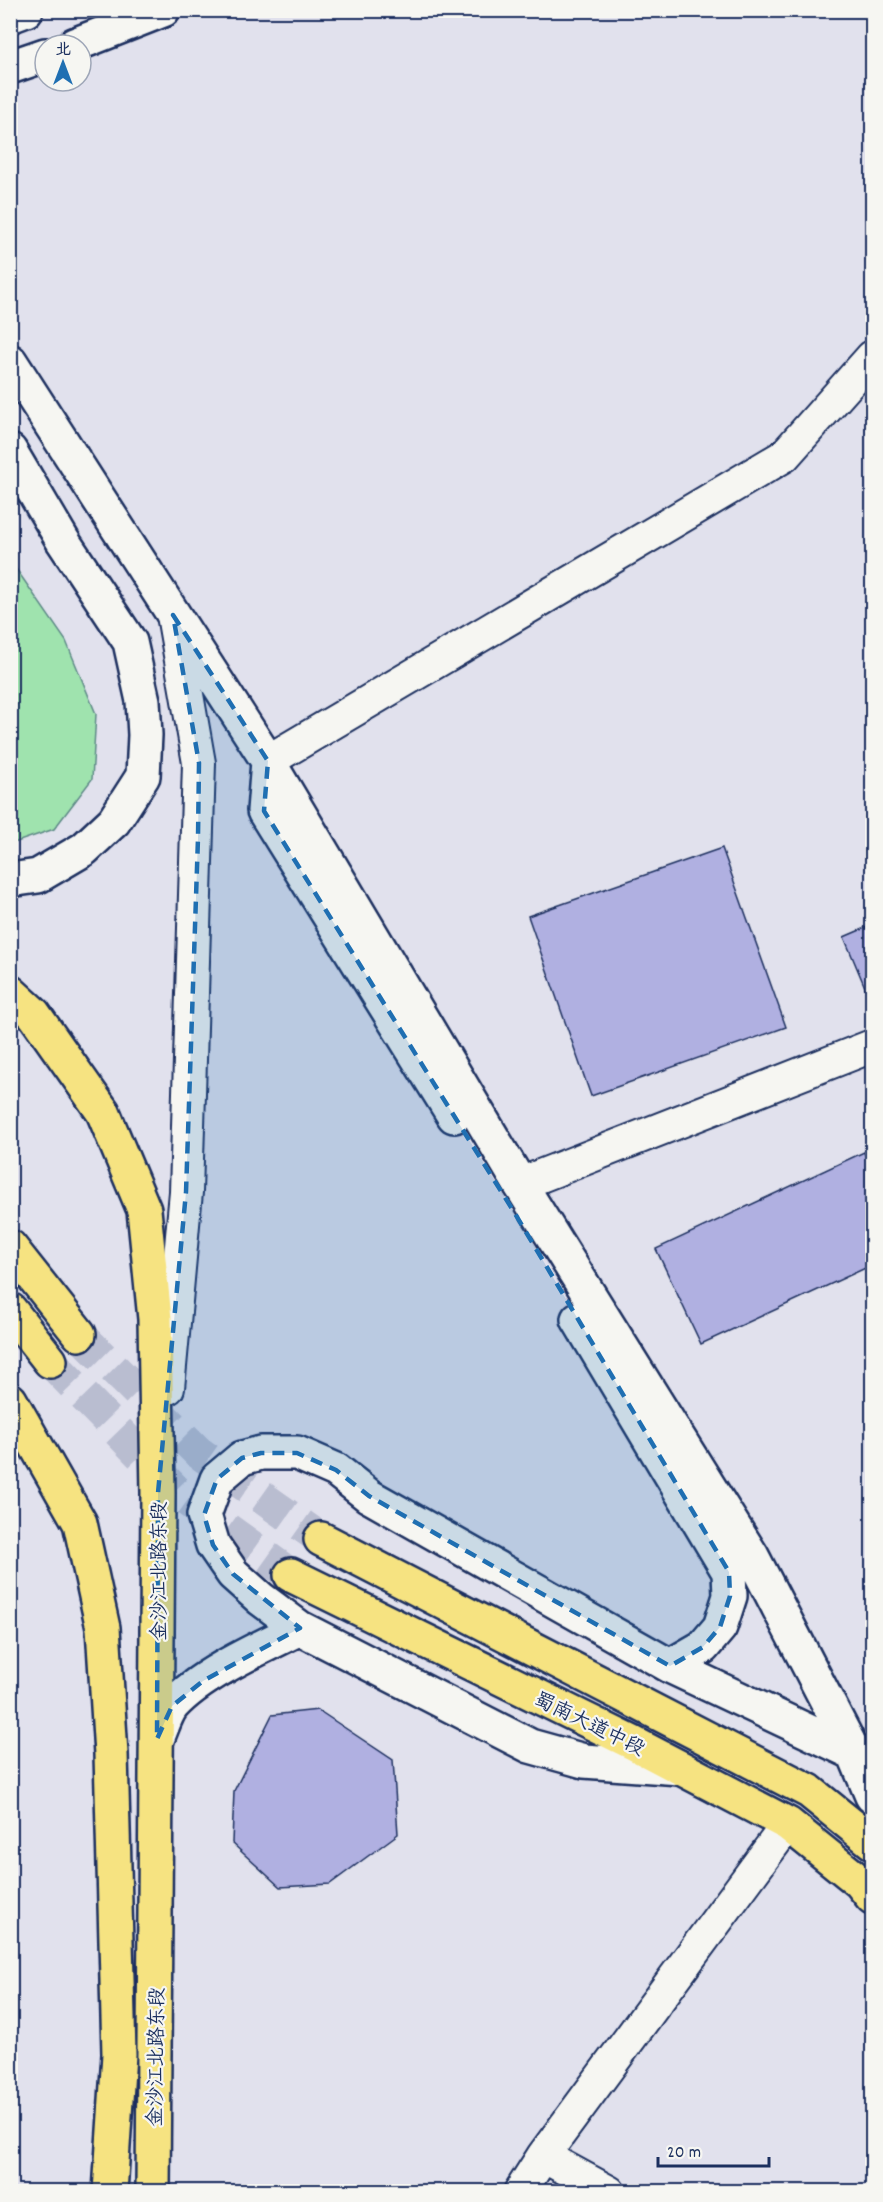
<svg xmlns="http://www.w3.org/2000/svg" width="883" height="2202" font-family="Dekko,'LXGW WenKai TC',sans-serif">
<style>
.green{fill:#9fe3ae;stroke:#5d8986;stroke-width:1.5}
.building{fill:#b0b0e1;stroke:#1b2f5e;stroke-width:1.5}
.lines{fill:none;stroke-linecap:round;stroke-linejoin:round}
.primary-tunnel{stroke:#b9bdd0;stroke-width:33;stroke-dasharray:33 16;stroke-linecap:butt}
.minor-casing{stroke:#1b2f5e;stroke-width:36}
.tertiary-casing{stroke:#1b2f5e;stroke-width:38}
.secondary-casing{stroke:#1b2f5e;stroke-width:38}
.primary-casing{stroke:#1b2f5e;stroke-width:38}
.trunk-casing{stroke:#1b2f5e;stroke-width:38}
.minor{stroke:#f6f6f2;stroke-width:32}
.tertiary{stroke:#f6f6f2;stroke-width:33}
.secondary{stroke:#f6f6f2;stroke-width:33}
.primary{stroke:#f6e381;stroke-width:33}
.trunk{stroke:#f6e381;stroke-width:33}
.marked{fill:#1f6fb2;fill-opacity:0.2;stroke:#1f6fb2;stroke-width:4.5;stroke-dasharray:12 8;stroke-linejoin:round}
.labels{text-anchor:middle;stroke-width:4.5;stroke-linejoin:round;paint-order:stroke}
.street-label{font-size:20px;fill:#1b2f5e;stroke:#f6f6f2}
</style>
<rect width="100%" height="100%" fill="#e1e1ed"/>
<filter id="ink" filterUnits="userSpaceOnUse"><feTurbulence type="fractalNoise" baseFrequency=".0167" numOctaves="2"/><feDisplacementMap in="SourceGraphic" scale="12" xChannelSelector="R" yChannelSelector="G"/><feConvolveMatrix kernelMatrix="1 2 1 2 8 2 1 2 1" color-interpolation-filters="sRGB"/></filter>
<g filter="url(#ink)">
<path class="green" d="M10 560 66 641 96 714 92 779 54 829 11 844Z"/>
<path class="building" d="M722 848 786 1027 591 1096 528 916Z
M872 925V1004L844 937Z
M864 1152 872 1170V1265L701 1344 656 1249Z
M318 1710 393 1760 398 1834 330 1884 280 1887 232 1843 234 1791 272 1715Z"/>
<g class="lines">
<path class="primary-tunnel" d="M79 1334 198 1452 321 1539
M50 1361 181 1496 291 1575"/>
<g class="minor-casing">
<path id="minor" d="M268 761 784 456 872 357
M520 1184 872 1046
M168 1388 186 1192 199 763 173 615
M543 2156 609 2192
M520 2192 543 2156 788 1824"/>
</g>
<g class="tertiary-casing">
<path id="tertiary" d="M10 361 268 761 520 1184 752 1556 854 1753 872 1796
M268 761 264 811 454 1116
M578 1319 729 1572 730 1596 720 1627 703 1647 670 1666
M157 1739C162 1728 166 1713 173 1705 201 1674 262 1647 300 1628
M680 1768 584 1761 530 1746 300 1628 261 1599 233 1574 213 1545 204 1515 217 1479 242 1458 261 1453H297L336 1470 369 1496 670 1666 854 1753"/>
</g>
<g class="secondary-casing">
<path id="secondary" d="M10 16 26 10
M74 45 163 10
M10 67 45 55
M10 451 63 541 130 642 143 701 145 735 143 776 114 821 84 849 38 876 10 880"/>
</g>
<g class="primary-casing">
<path id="primary" d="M10 1247 79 1334
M10 1310 50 1361
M321 1539 809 1791 872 1842
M291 1575 633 1743 788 1824 860 1882 872 1897"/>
</g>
<g class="trunk-casing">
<path id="trunk" d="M10 992 34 1014 103 1112 144 1210 155 1319 158 1493 153 2192
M10 1400 80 1523 103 1628 111 1754 119 2054 110 2192"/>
</g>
<use href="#minor" class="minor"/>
<use href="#tertiary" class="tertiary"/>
<use href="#secondary" class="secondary"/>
<use href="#primary" class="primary"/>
<use href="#trunk" class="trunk"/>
</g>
</g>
<path class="marked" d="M173 615 268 761 264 811 514 1212 729 1572 730 1596 720 1627 703 1647 670 1666 369 1496 336 1470 297 1453H261L242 1458 217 1479 204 1515 213 1545 233 1574 300 1628 203 1681 172 1706 157 1739 158 1493 186 1192 198 838 199 763Z"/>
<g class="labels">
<g class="street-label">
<text transform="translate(158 1571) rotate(-90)" y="7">金沙江北路东段</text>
<text transform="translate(590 1723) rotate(26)" y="7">蜀南大道中段</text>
<text transform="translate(155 2057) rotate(-89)" y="7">金沙江北路东段</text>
</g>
</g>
<rect width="883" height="2202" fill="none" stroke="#f6f6f2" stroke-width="36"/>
<rect x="18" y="18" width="847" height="2166" fill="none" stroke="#1b2f5e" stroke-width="2" filter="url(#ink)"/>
<g transform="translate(63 63)"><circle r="28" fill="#f6f6f2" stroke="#9ea6b7" stroke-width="1.5"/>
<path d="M0-4.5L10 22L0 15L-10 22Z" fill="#1f6fb2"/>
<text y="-9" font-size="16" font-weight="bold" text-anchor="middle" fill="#1b2f5e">北</text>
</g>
<path d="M658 2157v9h111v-9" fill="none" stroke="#1b2f5e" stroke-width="3"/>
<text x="667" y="2157" font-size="18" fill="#1b2f5e" stroke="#f6f6f2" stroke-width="4.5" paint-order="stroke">20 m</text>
</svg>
